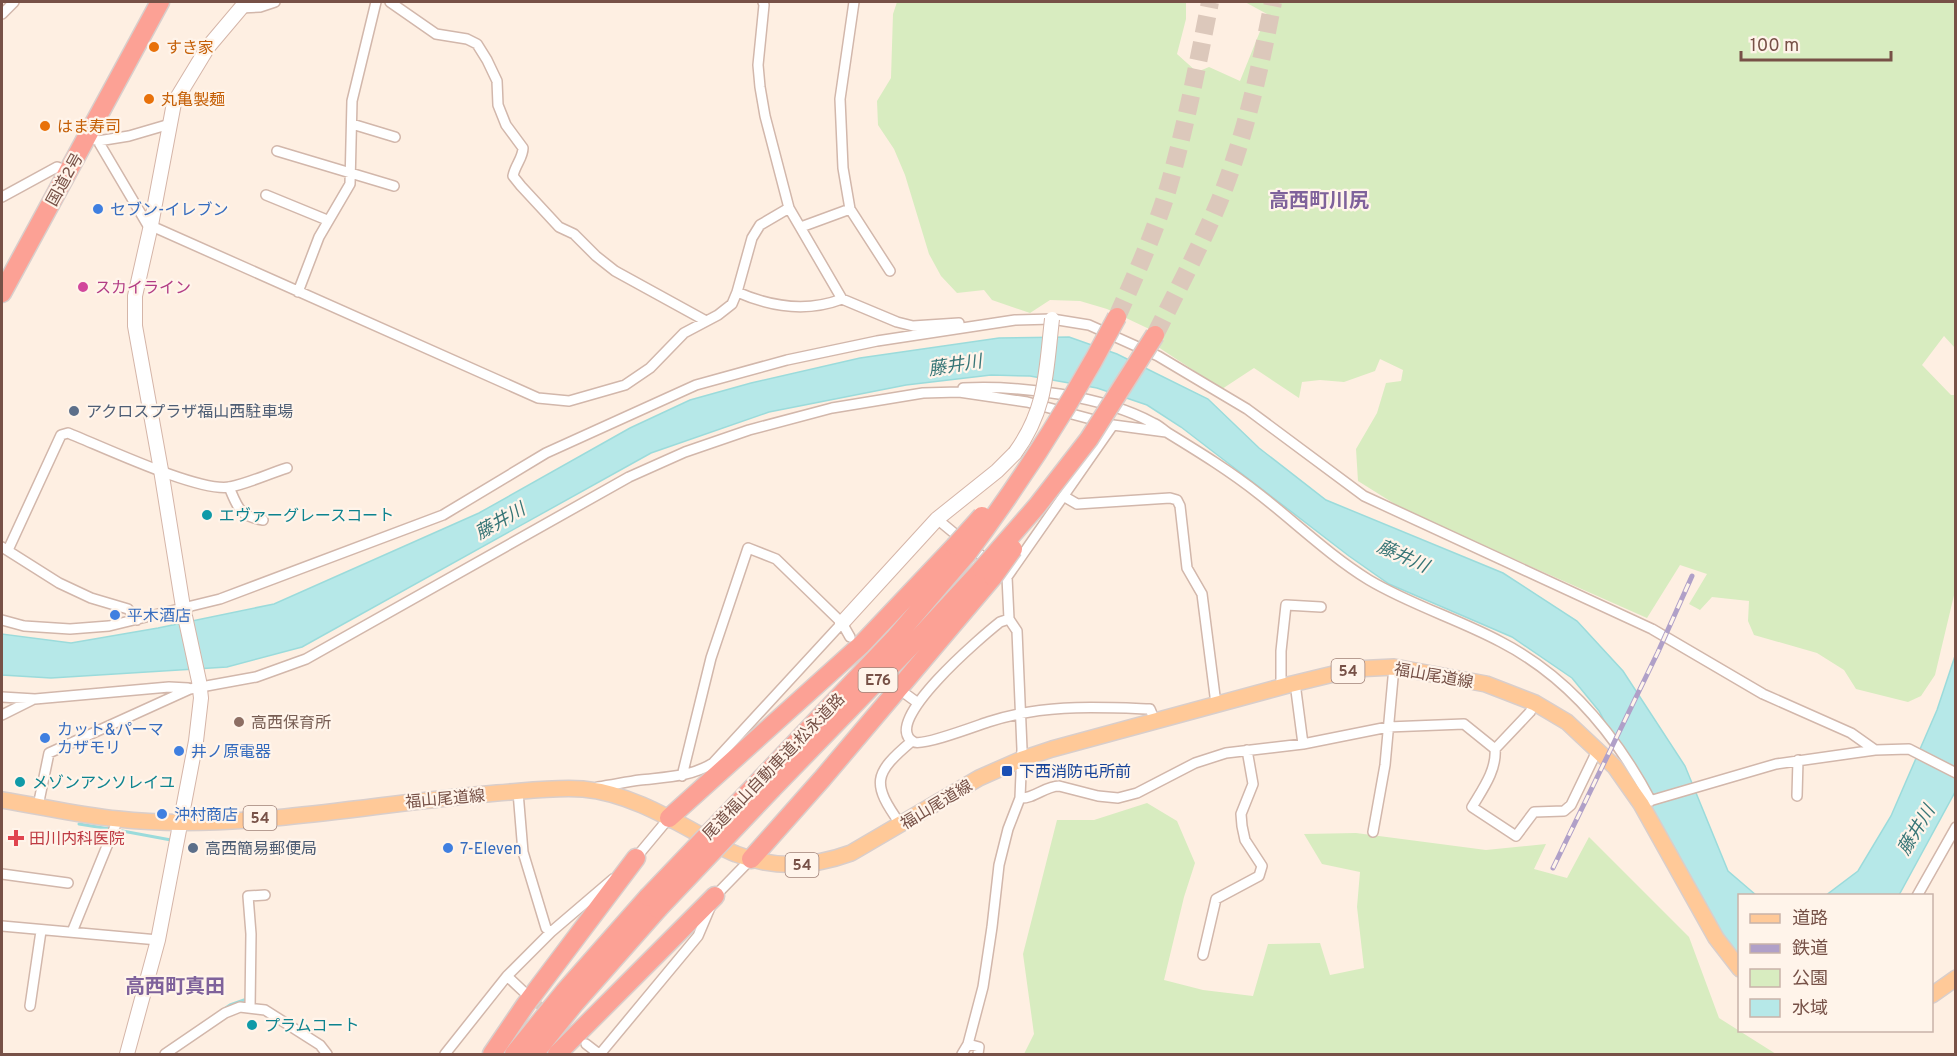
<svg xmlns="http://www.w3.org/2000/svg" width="1957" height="1056" font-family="Overpass,'Noto Sans JP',sans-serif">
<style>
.green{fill:#d8ecc0}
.water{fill:#b6e8e8;stroke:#9bdbdb;stroke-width:1.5}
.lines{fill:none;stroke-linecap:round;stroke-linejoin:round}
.stream{stroke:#9bdbdb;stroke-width:3}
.street-tunnel{stroke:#dcc8bb;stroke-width:9;stroke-dasharray:9 4.5;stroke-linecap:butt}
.highway-tunnel{stroke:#dcc8bb;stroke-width:18;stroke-dasharray:18 9;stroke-linecap:butt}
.street-casing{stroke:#d2b7ab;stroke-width:12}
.secondary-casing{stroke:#d5b5a8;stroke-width:16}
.primary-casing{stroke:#d9cecb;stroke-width:18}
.highway-casing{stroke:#d9cecb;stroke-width:21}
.street{stroke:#fff;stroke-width:9}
.secondary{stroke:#fff;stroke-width:14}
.primary{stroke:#ffc998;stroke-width:15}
.highway{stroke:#fca195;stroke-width:18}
.rail-casing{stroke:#b0a0c8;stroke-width:5}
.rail{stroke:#fff4ea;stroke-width:3;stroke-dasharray:9;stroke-linecap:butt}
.secondary-bridge-casing{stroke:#d5b5a8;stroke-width:16;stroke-linecap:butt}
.highway-bridge-casing{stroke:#d9cecb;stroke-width:21;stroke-linecap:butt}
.secondary-bridge{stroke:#fff;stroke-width:14}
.highway-bridge{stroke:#fca195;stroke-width:18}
.food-dot{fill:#e8710a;stroke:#fff4ea;stroke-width:2}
.shop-dot{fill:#3f7fe0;stroke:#fff4ea;stroke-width:2}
.hotel-dot{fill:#d1479c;stroke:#fff4ea;stroke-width:2}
.service-dot{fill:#5c6f8a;stroke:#fff4ea;stroke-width:2}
.culture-dot{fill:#0f9aa8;stroke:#fff4ea;stroke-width:2}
.education-dot{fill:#8d6e63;stroke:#fff4ea;stroke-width:2}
.transit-dot{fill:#1a4fb4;stroke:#fff4ea;stroke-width:2}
.health-dot{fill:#e0444e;stroke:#fff4ea;stroke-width:2}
.labels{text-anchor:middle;stroke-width:4.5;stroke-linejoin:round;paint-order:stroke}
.shield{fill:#fff4ea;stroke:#a08278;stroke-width:1.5}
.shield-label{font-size:15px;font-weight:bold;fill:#775147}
.food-label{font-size:16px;fill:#c56008;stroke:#fff4ea;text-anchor:start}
.street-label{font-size:16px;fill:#775147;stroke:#fff4ea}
.shop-label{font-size:16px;fill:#366cbe;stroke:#fff4ea;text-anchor:start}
.hotel-label{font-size:16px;fill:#b23c85;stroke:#fff4ea;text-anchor:start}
.service-label{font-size:16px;fill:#4e5e75;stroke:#fff4ea;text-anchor:start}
.culture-label{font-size:16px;fill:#0d838f;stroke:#fff4ea;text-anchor:start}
.education-label{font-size:16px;fill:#785e54;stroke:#fff4ea;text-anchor:start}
.transit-label{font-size:16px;fill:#164399;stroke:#fff4ea;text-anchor:start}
.health-label{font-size:16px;fill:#be3a42;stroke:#fff4ea;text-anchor:start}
.water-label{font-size:18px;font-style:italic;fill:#377576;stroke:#fff4ea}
.quarter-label{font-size:20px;font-weight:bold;fill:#7f629b;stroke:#fff4ea}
</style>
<rect width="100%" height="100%" fill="#feefe2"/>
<path class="green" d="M897 2H1186V19L1177 54 1197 72 1209 67 1240 81 1267 14 1245 2H1955V348L1944 336 1922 365 1951 395H1956L1955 591 1935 675 1921 696 1908 702 1856 689 1844 670 1817 653 1754 635 1748 621 1749 601 1712 597 1700 610 1689 604 1707 574 1680 565 1647 618 1406 511 1358 481 1356 449 1377 413 1386 383 1401 381 1403 370 1380 359 1375 371 1344 382 1320 380 1302 382 1299 398 1254 368 1222 389 1158 347 1164 336 1107 309 1080 301 1050 300 1030 313 992 300 984 290 957 293 941 276 929 254 905 175 894 149 878 125 877 101 891 78 893 14Z
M1147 803 1177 821 1195 863 1184 897 1164 980 1203 990 1253 996 1268 944 1320 943 1330 975 1364 968 1357 907 1360 872 1322 864 1304 834 1356 833 1486 850 1546 844 1534 869 1567 878 1589 837 1689 937 1719 1018 1776 1054H1024L1034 1034 1023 954 1057 820H1094Z"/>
<path class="water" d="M1069 337 1117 354 1208 399 1259 448 1326 500 1503 573 1577 621 1623 671 1685 766 1728 871 1756 895 1740 896 1739 958 1716 927 1676 850 1652 811 1599 711 1572 678 1512 637 1389 584 1349 556 1181 427 1147 405 1097 388 1030 376 991 375 906 385 769 412 651 453 302 647 227 667 51 678 2 675V634L71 643 158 628 274 604 479 513 630 428 690 400 751 383 860 358 999 338Z
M1955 656V792L1899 895 1825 896 1858 871 1891 816 1937 710Z"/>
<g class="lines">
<path class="stream" d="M79 824 110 829
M117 830 171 840
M224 1009 230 1005 244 1000"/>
<path class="street-tunnel" d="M528 996 577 1037"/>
<path class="highway-tunnel" d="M1117 317C1136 274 1156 230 1169 185 1186 125 1198 63 1210 2
M1155 335C1177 291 1200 247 1219 202 1245 137 1260 69 1273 2"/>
<g class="street-casing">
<path id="street" d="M390 2 436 34 467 39 477 44 487 60 497 81 498 105 506 125 523 148C523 158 515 165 513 176L521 186 559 227 574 234 596 256 615 271 706 321
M763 2 764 5 758 65 760 87 765 116 789 208 842 299 897 322 913 326 959 323
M240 8 260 7 275 2
M2 14 14 2
M352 124 395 137
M94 139 98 141 129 136 170 124
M98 141 147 224 538 398 569 401 625 385 650 368 684 333 718 315 732 304 737 292 752 238 760 225 789 208
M277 151 394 186
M266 195 327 220
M2 197 57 167 68 171
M850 209 890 271
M801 227 850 209 843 168 840 99 854 2
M298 292 319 237 350 184 352 101 376 2
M737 292C771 307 808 312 842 299
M963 388C1019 385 1104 396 1153 423 1159 425 1163 430 1168 433 1199 452 1230 471 1259 494 1295 522 1330 556 1369 580 1411 605 1458 619 1501 642 1567 676 1616 735 1651 801
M229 487C238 508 239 516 263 520
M1065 497 1077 504 1170 498 1177 500 1180 506 1187 568 1202 594 1216 704
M937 519 989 562
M2 547 59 583 91 598 128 609 137 620
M8 550 61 435 68 433C101 446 200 493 230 487 249 483 268 474 287 468
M1009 619 1000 622C986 633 877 724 914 742 923 746 976 726 988 722 1043 704 1093 707 1150 709L1155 721
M2 620 24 626 70 629 109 626 220 599 443 515 546 453 696 385 787 360 877 341 1015 320 1052 319 1089 325 1158 356 1247 409 1364 496 1652 629 1763 694 1851 733 1875 750
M1295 683 1303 744
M1281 687V651L1286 605 1321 607
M907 695 918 703
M2 697 35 699 169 687 188 688
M2 715 32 700
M1495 749 1530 712 1535 703
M682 776 711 658 748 548 776 559 842 623 850 637
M598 787C612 785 626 782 640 780 666 777 691 777 713 763L842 623
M518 792 523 852 546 928 551 932
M1797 796 1798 760
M1020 798C1034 799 1045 786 1059 786L1098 796 1118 798 1137 793 1195 763 1226 753 1303 744 1388 727 1464 724 1495 749C1497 770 1482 790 1472 807L1516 836 1534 812 1564 811 1571 805 1598 749
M1646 802 1776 764 1875 750 1909 749 1956 773
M38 806 49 753 190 689 256 677 306 659 629 477 685 452 749 430 832 408 923 393 959 392 1027 402 1113 425 1166 432
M901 825C871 783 873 774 912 741
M1373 832 1385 765 1394 667
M634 860 669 818
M2 874 68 883
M1917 896 1956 827
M2 926 158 940
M72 932 118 819
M1203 955 1216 899 1259 876 1262 866 1245 840 1242 826 1241 814 1253 784 1247 750
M507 976 524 992
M30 1006 41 931
M250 1008 251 934 248 896 265 895
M586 1044 599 1054
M968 1044 979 1047 978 1054
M165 1054 225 1013 240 1007 265 1010 320 1045 327 1054
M445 1054 507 976 551 932 613 879
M600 1054 698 936 715 896 751 859
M962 1054 968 1044 983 987 992 927 999 865 1008 829 1020 798 1022 749 1017 631 1009 619 1007 577 1113 425"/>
</g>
<g class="secondary-casing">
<path id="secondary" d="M842 623 937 519 997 471 1015 453
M127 1054 158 940 196 741 201 698 199 681 183 607 161 470 135 326V296L151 225 174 103 208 47 246 2"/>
</g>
<g class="primary-casing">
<path id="primary" d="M2 800C40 806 79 815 118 819 170 825 233 822 285 817 356 810 426 799 497 793 526 791 554 787 583 789 627 793 666 816 704 837 715 843 725 850 736 854 774 869 813 867 851 853L979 778 1022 759 1052 749 1288 685 1354 669 1394 667 1486 684 1535 703 1567 722 1615 767 1641 804 1716 938 1740 969
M1932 995 1956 978"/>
</g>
<g class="highway-casing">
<path id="highway" d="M2 293 160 2
M762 778 894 639 966 555
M772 789 910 647 982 569
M669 818 861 645 955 546
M751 859 822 779 993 577
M492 1054 526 1004 636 858
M514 1054 565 991 648 897
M534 1054 575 1003 658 909
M557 1054 715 896"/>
</g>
<use href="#street" class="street"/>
<use href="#secondary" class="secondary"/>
<use href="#primary" class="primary"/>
<use href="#highway" class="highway"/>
<g class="rail-casing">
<path id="rail" d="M1553 868 1658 652 1692 576"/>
</g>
<use href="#rail" class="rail"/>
<g class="secondary-bridge-casing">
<path id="secondary-bridge" d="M1015 453C1047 409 1046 371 1052 319"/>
</g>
<g class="highway-bridge-casing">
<path id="highway-bridge" d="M955 546 982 516
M966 555C1023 479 1073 401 1117 317
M982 569 1037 506 1089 439 1155 335
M993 577 1013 549
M648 897 762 778
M658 909 772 789"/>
</g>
<use href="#secondary-bridge" class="secondary-bridge"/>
<use href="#highway-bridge" class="highway-bridge"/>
</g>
<g class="food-dot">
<circle cx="154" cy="47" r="6"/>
<circle cx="149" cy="99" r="6"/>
<circle cx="45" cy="126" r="6"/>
</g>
<g class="shop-dot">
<circle cx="98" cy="209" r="6"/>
<circle cx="115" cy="615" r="6"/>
<circle cx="45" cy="738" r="6"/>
<circle cx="179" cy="751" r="6"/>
<circle cx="162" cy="814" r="6"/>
<circle cx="448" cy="848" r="6"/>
</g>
<circle class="hotel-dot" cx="83" cy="287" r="6"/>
<g class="service-dot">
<circle cx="74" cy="411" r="6"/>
<circle cx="193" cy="848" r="6"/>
</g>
<g class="culture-dot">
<circle cx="207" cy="515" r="6"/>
<circle cx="20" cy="782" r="6"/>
<circle cx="252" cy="1025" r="6"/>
</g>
<circle class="education-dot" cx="239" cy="722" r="6"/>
<rect class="transit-dot" x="1001" y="765" width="12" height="12" rx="3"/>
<path class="health-dot" d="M13 829h6v6h6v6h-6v6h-6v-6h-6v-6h6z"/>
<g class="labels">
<g class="shield">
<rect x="1331.5" y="659" width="33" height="24" rx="4.5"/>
<rect x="858.5" y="668" width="39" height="24" rx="4.5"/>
<rect x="243.5" y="806" width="33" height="24" rx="4.5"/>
<rect x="785.5" y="853" width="33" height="24" rx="4.5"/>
</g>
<g class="shield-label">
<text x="1348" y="676">54</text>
<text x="878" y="685">E76</text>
<text x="260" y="823">54</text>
<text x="802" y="870">54</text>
</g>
<g class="food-label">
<text x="166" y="53">すき家</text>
<text x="161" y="105">丸亀製麺</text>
<text x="57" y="132">はま寿司</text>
</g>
<g class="street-label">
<text transform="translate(64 179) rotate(-61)" y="6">国道2号</text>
<text transform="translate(1434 675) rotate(10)" y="6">福山尾道線</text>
<text transform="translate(773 766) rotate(-46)" y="6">尾道福山自動車道;松永道路</text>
<text transform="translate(445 798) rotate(-5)" y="6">福山尾道線</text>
<text transform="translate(936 804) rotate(-31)" y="6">福山尾道線</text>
</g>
<g class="shop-label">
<text x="110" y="215">セブン-イレブン</text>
<text x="127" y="621">平木酒店</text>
<text x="57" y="735">カット&amp;パーマ<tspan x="57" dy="18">カザモリ</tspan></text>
<text x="191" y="757">井ノ原電器</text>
<text x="174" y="820">沖村商店</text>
<text x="460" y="854">7-Eleven</text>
</g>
<g class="hotel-label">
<text x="95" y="293">スカイライン</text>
</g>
<g class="service-label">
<text x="86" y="417">アクロスプラザ福山西駐車場</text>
<text x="205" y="854">高西簡易郵便局</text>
</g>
<g class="culture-label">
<text x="219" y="521">エヴァーグレースコート</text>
<text x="32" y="788">メゾンアンソレイユ</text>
<text x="264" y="1031">プラムコート</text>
</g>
<g class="education-label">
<text x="251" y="728">高西保育所</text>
</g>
<g class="transit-label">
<text x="1019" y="777">下西消防屯所前</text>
</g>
<g class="health-label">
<text x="29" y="844">田川内科医院</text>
</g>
<g class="water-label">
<text transform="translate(955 365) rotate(-9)" y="6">藤井川</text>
<text transform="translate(500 521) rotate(-30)" y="6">藤井川</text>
<text transform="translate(1403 556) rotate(24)" y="6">藤井川</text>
<text transform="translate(1916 830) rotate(-59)" y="6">藤井川</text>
</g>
<g class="quarter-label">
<text x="1319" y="207">高西町川尻</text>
<text x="175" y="993">高西町真田</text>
</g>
</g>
<rect width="1957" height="1056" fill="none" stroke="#775147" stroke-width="6"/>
<rect x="1738" y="894" width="195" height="138" fill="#fff4ea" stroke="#c9b3a9" stroke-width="1.5"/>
<rect x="1750" y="914" width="30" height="9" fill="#ffc998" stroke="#c9b3a9" stroke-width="1.5"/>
<text x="1792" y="924" font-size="18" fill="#775147">道路</text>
<rect x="1750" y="944" width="30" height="9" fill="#b0a0c8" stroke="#c9b3a9" stroke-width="1.5"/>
<text x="1792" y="954" font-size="18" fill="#775147">鉄道</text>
<rect x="1750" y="969" width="30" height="18" fill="#d8ecc0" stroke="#c9b3a9" stroke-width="1.5"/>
<text x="1792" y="984" font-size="18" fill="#775147">公園</text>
<rect x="1750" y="999" width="30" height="18" fill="#b6e8e8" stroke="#c9b3a9" stroke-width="1.5"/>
<text x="1792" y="1014" font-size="18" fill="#775147">水域</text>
<path d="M1741 51v9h150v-9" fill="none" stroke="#775147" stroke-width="3"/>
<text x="1750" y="51" font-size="18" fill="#775147" stroke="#fff4ea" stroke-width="4.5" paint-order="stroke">100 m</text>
</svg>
